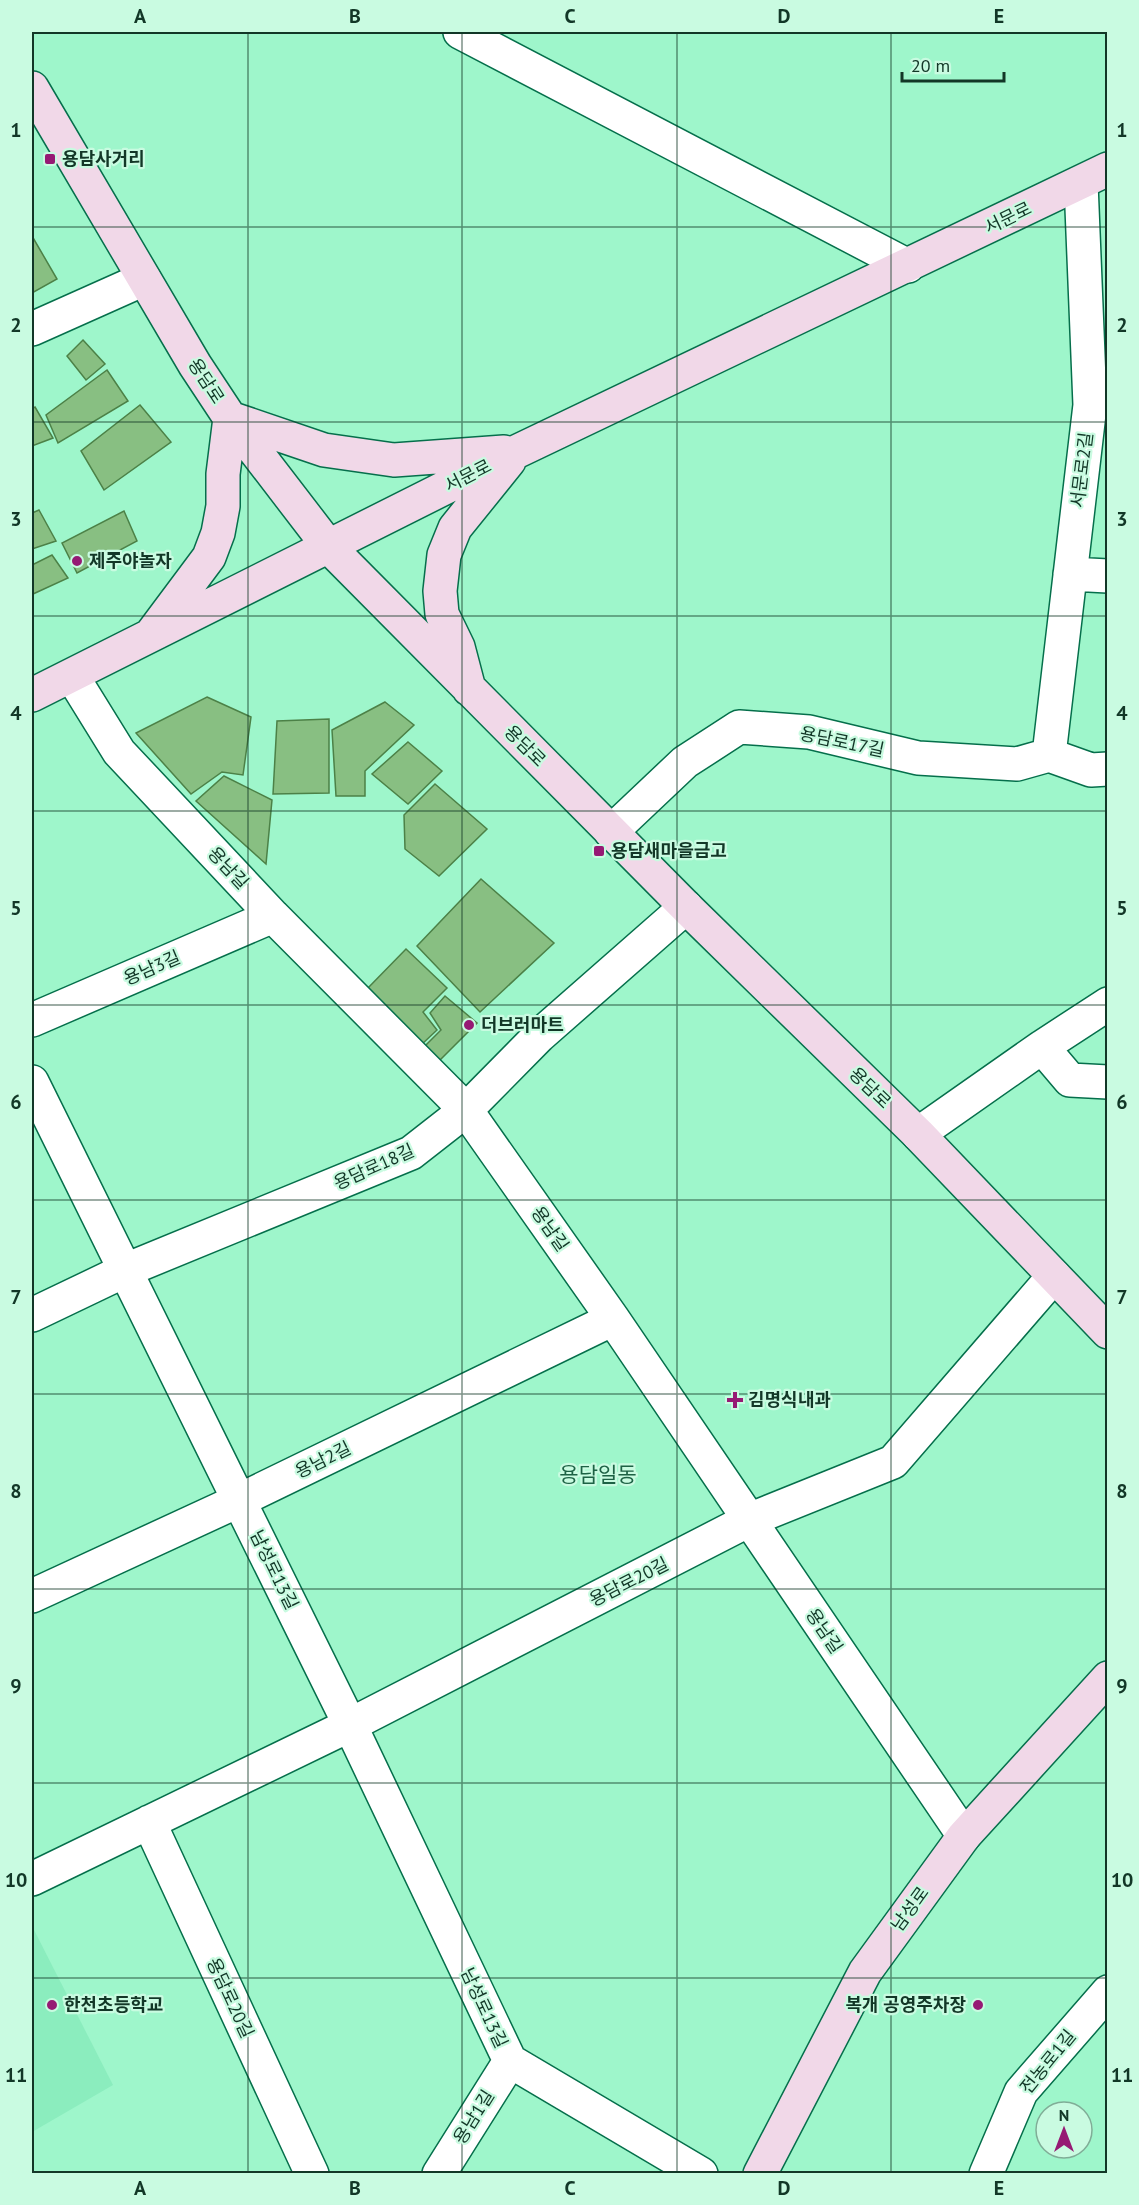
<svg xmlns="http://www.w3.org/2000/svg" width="1139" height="2205" font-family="'PT Sans','Noto Sans KR',sans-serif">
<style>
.built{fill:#8bedbe}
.building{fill:#88bf82;stroke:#4c8147;stroke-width:1.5}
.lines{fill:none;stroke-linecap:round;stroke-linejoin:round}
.street-casing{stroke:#056f4b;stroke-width:36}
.secondary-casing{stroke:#056f4b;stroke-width:36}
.street{stroke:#fff;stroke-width:33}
.secondary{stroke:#f1d8e8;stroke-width:33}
.grid{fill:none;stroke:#123727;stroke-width:1.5;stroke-opacity:0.55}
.poi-dot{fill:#961a74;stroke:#c9fbe1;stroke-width:2}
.labels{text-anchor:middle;stroke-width:4.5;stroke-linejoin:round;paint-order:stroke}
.poi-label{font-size:18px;font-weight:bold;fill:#123727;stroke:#c9fbe1;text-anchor:start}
.street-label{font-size:18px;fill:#123727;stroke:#c9fbe1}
.quarter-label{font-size:21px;fill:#1d6245;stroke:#c9fbe1}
.neatline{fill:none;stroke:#123727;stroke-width:2}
.grid-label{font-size:20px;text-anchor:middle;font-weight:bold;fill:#123727}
</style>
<rect width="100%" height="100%" fill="#9ef6cb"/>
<path class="built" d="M32 1926 113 2085 32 2132Z"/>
<path class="building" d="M32 236 57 279 32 293Z
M83 340 105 364 86 380 67 356Z
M107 370 128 401 58 443 46 415Z
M140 405 171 442 104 490 81 451Z
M35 407 53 438 32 446V409Z
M39 510 56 541 32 549V513Z
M124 511 137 541 77 573 62 543Z
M52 555 68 578 33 594 32 565Z
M207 697 251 717 243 775 222 772 191 794 136 733Z
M385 702 414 725 365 771V796H336L332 730Z
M329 719V793L273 794 277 721Z
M408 742 442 771 408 804 372 774Z
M224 776 272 800 266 864 196 801Z
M435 784 487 829 439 876 405 849 404 815Z
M481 879 554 943 480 1012 417 946Z
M406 949 447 988 423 1012 437 1030 420 1046 366 990Z
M445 996 477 1023 438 1062 422 1049 441 1030 430 1013Z"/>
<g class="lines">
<g class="street-casing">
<path id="street" d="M460 32 908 266
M32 329 144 279
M1070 574 1108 576
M72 676 119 752 273 916 466 1110 613 1319 964 1836
M1049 755 1090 405 1081 183
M611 832 685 762 739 727 809 732 918 758 1017 764 1049 755 1091 770 1108 769
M32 1020 273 916
M1042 1047 1070 1080 1108 1082
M32 1082 350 1725 510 2061
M918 1134 1042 1047 1108 1004
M32 1315 126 1270 411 1153 466 1110 539 1036 686 907
M32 1596 240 1500 613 1319
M149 1822 312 2174
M32 1879 350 1725 749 1520 893 1462 1054 1276
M510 2061 701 2174
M439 2174 510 2061
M986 2174 1021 2092 1108 1992"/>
</g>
<g class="secondary-casing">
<path id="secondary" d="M32 88 195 365 230 418 329 547 686 907 918 1134 1108 1332
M153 632 209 557 218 533 223 506V474L230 418 324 450 394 460 504 452
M469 689 458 647 442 614 440 591 444 555 455 528 509 461
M32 695 518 451 1108 169
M760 2174 865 1972 964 1836 1108 1678"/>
</g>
<use href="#street" class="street"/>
<use href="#secondary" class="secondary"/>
</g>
<path class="grid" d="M248 32V2174M462 32V2174M677 32V2174M891 32V2174M32 227H1108M32 422H1108M32 616H1108M32 811H1108M32 1005H1108M32 1200H1108M32 1394H1108M32 1589H1108M32 1783H1108M32 1978H1108"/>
<g class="poi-dot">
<rect x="44" y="153" width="12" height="12" rx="3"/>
<circle cx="77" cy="561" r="6"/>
<rect x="593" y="845" width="12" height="12" rx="3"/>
<circle cx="469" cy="1025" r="6"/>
<path d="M732 1391h6v6h6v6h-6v6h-6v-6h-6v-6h6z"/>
<circle cx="52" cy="2005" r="6"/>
<circle cx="978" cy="2005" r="6"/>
</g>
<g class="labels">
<g class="poi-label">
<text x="62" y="165">용담사거리</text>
<text x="89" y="567">제주야놀자</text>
<text x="611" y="857">용담새마을금고</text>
<text x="481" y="1031">더브러마트</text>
<text x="748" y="1406">김명식내과</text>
<text x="64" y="2011">한천초등학교</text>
<text x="966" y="2011" text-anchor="end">복개 공영주차장</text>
</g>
<g class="street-label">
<text transform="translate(1008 218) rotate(-26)" y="6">서문로</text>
<text transform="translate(206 381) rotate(57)" y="6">용담로</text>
<text transform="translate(1082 470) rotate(-83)" y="6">서문로2길</text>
<text transform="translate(468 476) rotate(-27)" y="6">서문로</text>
<text transform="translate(842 742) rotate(12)" y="6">용담로17길</text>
<text transform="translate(525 746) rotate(45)" y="6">용담로</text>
<text transform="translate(228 868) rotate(47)" y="6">용남길</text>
<text transform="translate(152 968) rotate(-23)" y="6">용남3길</text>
<text transform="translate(870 1088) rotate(44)" y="6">용담로</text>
<text transform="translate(374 1167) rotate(-24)" y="6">용담로18길</text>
<text transform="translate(550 1229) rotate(55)" y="6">용남길</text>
<text transform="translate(323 1460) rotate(-26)" y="6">용남2길</text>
<text transform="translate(274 1570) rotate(64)" y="6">남성로13길</text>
<text transform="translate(629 1582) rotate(-27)" y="6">용담로20길</text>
<text transform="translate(824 1631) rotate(56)" y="6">용남길</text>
<text transform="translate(910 1909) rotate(-54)" y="6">남성로</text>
<text transform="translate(230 1998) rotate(65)" y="6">용담로20길</text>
<text transform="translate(484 2008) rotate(65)" y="6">남성로13길</text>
<text transform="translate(1048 2062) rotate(-51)" y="6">전농로1길</text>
<text transform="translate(474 2117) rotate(-58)" y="6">용남1길</text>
</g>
<g class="quarter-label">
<text x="598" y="1482">용담일동</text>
</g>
</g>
<rect width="1139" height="2205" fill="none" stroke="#c9fbe1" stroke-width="66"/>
<g transform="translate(1064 2130)"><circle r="28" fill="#c9fbe1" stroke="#80ad97" stroke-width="1.5"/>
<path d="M0-4.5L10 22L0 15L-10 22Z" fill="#961a74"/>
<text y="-9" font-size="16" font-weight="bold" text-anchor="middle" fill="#123727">N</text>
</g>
<path d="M902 72v9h102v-9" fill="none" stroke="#123727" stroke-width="3"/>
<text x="911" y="72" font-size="18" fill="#123727" stroke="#c9fbe1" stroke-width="4.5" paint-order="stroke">20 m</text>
<rect x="33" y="33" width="1073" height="2139" class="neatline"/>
<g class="grid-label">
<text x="140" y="23">A</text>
<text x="355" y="23">B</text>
<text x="570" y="23">C</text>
<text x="784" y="23">D</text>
<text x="999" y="23">E</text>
<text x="16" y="137">1</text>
<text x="1122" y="137">1</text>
<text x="16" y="332">2</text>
<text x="1122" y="332">2</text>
<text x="16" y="526">3</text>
<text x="1122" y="526">3</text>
<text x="16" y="720">4</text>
<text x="1122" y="720">4</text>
<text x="16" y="915">5</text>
<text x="1122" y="915">5</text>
<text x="16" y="1109">6</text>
<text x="1122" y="1109">6</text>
<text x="16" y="1304">7</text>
<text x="1122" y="1304">7</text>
<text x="16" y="1498">8</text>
<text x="1122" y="1498">8</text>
<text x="16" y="1693">9</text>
<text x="1122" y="1693">9</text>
<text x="16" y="1887">10</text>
<text x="1122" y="1887">10</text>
<text x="16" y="2082">11</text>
<text x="1122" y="2082">11</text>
<text x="140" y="2195">A</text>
<text x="355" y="2195">B</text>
<text x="570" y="2195">C</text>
<text x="784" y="2195">D</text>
<text x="999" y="2195">E</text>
</g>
</svg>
